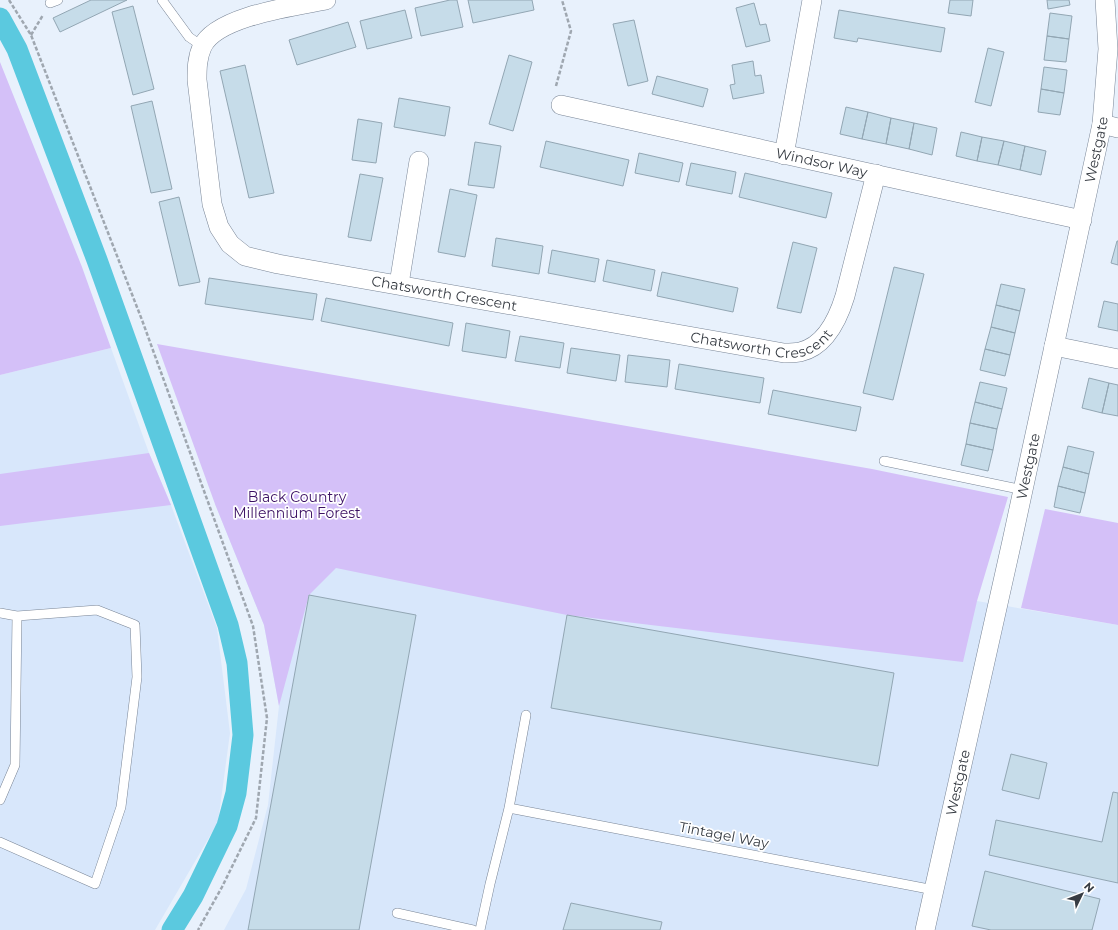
<svg xmlns="http://www.w3.org/2000/svg" width="1118" height="930" font-family="Montserrat,sans-serif">
<style>
.built{fill:#d8e7fb}
.green{fill:#d4c0f8}
.lines{fill:none;stroke-linecap:round;stroke-linejoin:round}
.canal{stroke:#5bc9df;stroke-width:21}
.building{fill:#c6dce9;stroke:#92a6b3}
.lane-casing{stroke:#798596;stroke-width:10}
.street-casing{stroke:#798596;stroke-width:20}
.path{stroke:#9fa7b0;stroke-width:2.5;stroke-dasharray:4 2;stroke-linecap:butt}
.lane{stroke:#fff;stroke-width:9}
.street{stroke:#fff;stroke-width:19}
.labels{text-anchor:middle;stroke-width:3.5;stroke-linejoin:round;paint-order:stroke}
.street-label{font-size:14px;fill:#373c43;stroke:#fff}
.park-label{font-size:14px;fill:#3b1063;stroke:#fff}
</style>
<rect width="100%" height="100%" fill="#e8f1fc"/>
<path class="built" d="M111 348 149 453 171 505 217 628 230 733 218 822 155 930H0V375Z
M215 504 890 579 977 601 1118 625V930H224L246 889 268 805 279 706 264 625Z"/>
<path class="green" d="M0 62 82 267 111 348 0 375Z
M157 344 872 469 1008 497 977 601 963 662 567 615 336 568 309 595 279 706 264 625 215 504Z
M149 453 171 505 0 526V474Z
M1045 509 1118 523V625L1021 608Z"/>
<g class="lines">
<path class="canal" d="M0 18 17 49 97 260 228 625 237 663 243 735 236 793 227 826 193 896 172 930"/>
</g>
<path class="building" d="M91 0H127L60 32 53 18Z
M450 0H457L463 27 421 36 415 8Z
M468 0H532L534 10 473 23Z
M950 0H973L971 16 948 13Z
M1047 0H1069L1070 5 1048 9Z
M754 3 760 25 766 24 770 41 746 47 736 8Z
M133 6 154 89 133 95 112 12Z
M405 10 412 38 367 49 360 21Z
M839 10 945 28 941 52 858 38 857 42 834 38Z
M1050 13 1072 16 1069 39 1047 36Z
M634 20 648 81 628 86 613 24Z
M348 22 356 47 297 65 289 40Z
M1047 36 1069 39 1066 62 1044 60Z
M988 48 1004 52 991 106 975 102Z
M509 55 532 62 513 131 489 124Z
M753 61 755 76 761 75 764 93 733 99 730 85 735 84 732 65Z
M245 65 274 193 249 198 220 71Z
M1044 67 1067 70 1064 93 1041 89Z
M657 76 708 89 703 107 652 94Z
M1041 89 1064 93 1060 115 1038 112Z
M399 98 450 107 445 136 394 127Z
M152 101 172 189 151 193 131 106Z
M846 107 868 112 862 139 840 134Z
M868 112 891 118 886 144 862 139Z
M891 118 914 123 909 149 886 144Z
M358 119 382 123 376 163 352 160Z
M914 123 937 128 932 155 909 149Z
M961 132 982 137 977 161 956 156Z
M982 137 1004 141 998 165 977 161Z
M546 141 629 160 623 186 540 167Z
M1004 141 1025 146 1020 170 998 165Z
M475 142 501 146 494 188 468 185Z
M1025 146 1046 151 1041 175 1020 170Z
M639 153 683 163 679 182 635 173Z
M691 163 736 172 732 194 686 185Z
M745 173 832 193 826 218 739 197Z
M360 174 383 178 371 241 348 237Z
M450 189 477 195 465 257 438 252Z
M179 197 200 282 179 286 159 202Z
M496 238 543 246 539 274 492 266Z
M1117 241H1118V265L1111 263Z
M793 242 817 248 801 313 777 308Z
M552 250 599 259 595 282 548 273Z
M607 260 655 270 651 291 603 281Z
M894 267 924 274 893 400 863 393Z
M662 272 738 288 733 312 657 296Z
M209 278 317 294 313 320 205 304Z
M1001 284 1025 289 1020 311 996 305Z
M326 298 453 323 449 346 321 321Z
M1104 301 1118 304V331L1098 327Z
M996 305 1020 311 1015 333 991 327Z
M466 323 510 331 506 358 462 351Z
M991 327 1015 333 1010 355 985 349Z
M520 336 564 343 560 368 515 361Z
M571 348 620 355 616 381 567 373Z
M985 349 1010 355 1005 376 980 370Z
M628 355 670 360 667 387 625 382Z
M679 364 764 378 760 403 675 389Z
M1089 378 1109 383 1102 413 1082 408Z
M980 382 1007 388 1002 409 975 402Z
M1109 383 1118 385V416L1102 413Z
M773 390 861 407 856 431 768 414Z
M975 402 1002 409 997 429 970 423Z
M970 423 997 429 993 450 966 444Z
M966 444 993 450 988 471 961 465Z
M1068 446 1094 452 1089 474 1063 467Z
M1063 467 1089 474 1085 493 1058 486Z
M1058 486 1085 493 1080 513 1054 507Z
M309 595 416 615 359 930H248Z
M567 615 894 673 878 766 551 708Z
M1011 754 1047 763 1039 799 1002 790Z
M1113 792 1118 793V883L989 855 996 820 1102 842Z
M985 871 1100 899 1092 930H991L972 926Z
M571 903 662 922 660 930H563Z"/>
<g class="lines">
<g class="lane-casing">
<path id="lane" d="M162 0 189 37 202 46
M50 3 58 0
M884 461 1023 490
M0 613 17 616 97 610 135 625 137 677 121 807 95 884 0 842
M0 800 15 765 17 616
M509 808 934 890
M397 913 473 930
M480 930 490 884 509 808 526 715"/>
</g>
<g class="street-casing">
<g id="street">
<path id="s1" d="M326 0C296 6 216 16 202 47 197 58 197 69 197 80L212 204 219 227 230 244 245 256 278 264 784 353C789 353 795 353 800 352 826 346 838 319 845 296L876 174"/>
<path id="s2" d="M561 105C735 144 908 181 1082 220"/>
<path d="M1102 124 1118 128"/>
<path d="M784 155 812 0"/>
<path d="M399 284 419 161"/>
<path d="M1054 346 1118 359"/>
<path id="s3" d="M925 930 1012 541 1102 124 1108 49 1105 0"/>
</g>
</g>
<path class="path" d="M9 0 31 35 142 320 253 626 267 718 256 818 222 887 198 930
M31 35 43 15
M556 86 571 31 562 0"/>
<use href="#lane" class="lane"/>
<use href="#street" class="street"/>
</g>
<g class="labels">
<g class="street-label">
<text dy="5" stroke="none"><textPath href="#s3" startOffset="799">Westgate</textPath></text>
<text dy="5" stroke="none"><textPath href="#s2" startOffset="267">Windsor Way</textPath></text>
<text dy="5" stroke="none"><textPath href="#s1" startOffset="561">Chatsworth Crescent</textPath></text>
<text dy="5" stroke="none"><textPath href="#s1" startOffset="885">Chatsworth Crescent</textPath></text>
<text dy="5" stroke="none"><textPath href="#s3" startOffset="475">Westgate</textPath></text>
<text dy="5" stroke="none"><textPath href="#s3" startOffset="151">Westgate</textPath></text>
<text transform="translate(724 835) rotate(11)" y="5">Tintagel Way</text>
</g>
<g class="park-label">
<text x="297" y="502">Black Country<tspan x="297" dy="16">Millennium Forest</tspan></text>
</g>
</g>
<g transform="translate(1082 894) rotate(47)" stroke="#ffffff" stroke-width="3" paint-order="stroke">
<path d="M0-3L7 15L0 10L-7 15Z" fill="#373c43"/>
<text y="-6" font-size="11" font-weight="bold" text-anchor="middle" fill="#373c43">N</text>
</g>
</svg>
